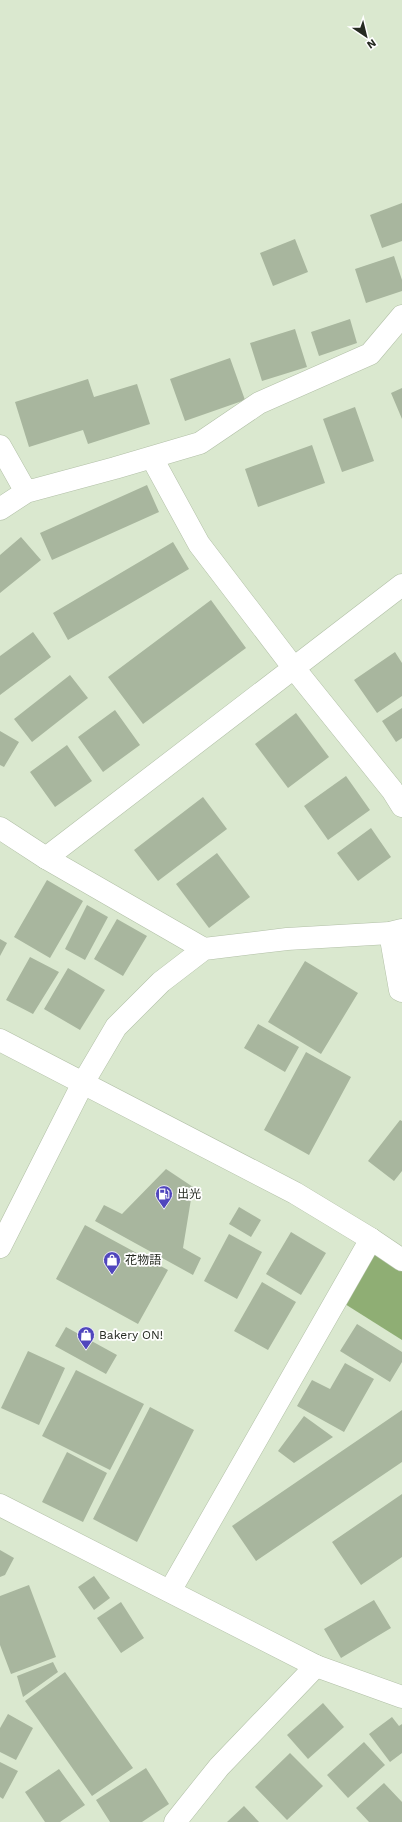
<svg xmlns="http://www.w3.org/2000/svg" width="402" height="1822" font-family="'Work Sans','Noto Sans JP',sans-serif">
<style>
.forest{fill:#8fae74}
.building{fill:#a8b69e}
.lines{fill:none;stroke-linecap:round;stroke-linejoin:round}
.minor-casing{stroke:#b2c0a7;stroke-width:23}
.tertiary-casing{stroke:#b2c0a7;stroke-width:23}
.minor{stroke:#fff;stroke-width:22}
.tertiary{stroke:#fff;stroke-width:22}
.labels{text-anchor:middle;stroke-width:3.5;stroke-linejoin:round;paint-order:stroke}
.poi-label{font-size:12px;fill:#252a21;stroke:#fff;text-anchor:start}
</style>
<rect width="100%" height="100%" fill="#dae8cf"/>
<path class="forest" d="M371 1239 402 1260V1340L337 1299Z"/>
<path class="building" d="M402 203V241L382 248 370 215Z
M295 239 308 272 273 286 260 253Z
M394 256 402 280V291L366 303 355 269Z
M350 319 357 343 319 356 311 332Z
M295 329 307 367 262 381 250 343Z
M230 358 245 400 185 421 170 379Z
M88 379 94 397 137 384 150 424 88 444 83 430 29 447 15 402Z
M402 388V419L391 393Z
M355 407 374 461 342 472 323 419Z
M312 445 325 483 258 507 245 469Z
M147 485 159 512 52 560 40 533Z
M21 537 41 560 0 593V555Z
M173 542 189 569 68 640 53 613Z
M211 600 246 648 143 724 108 677Z
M33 632 51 657 0 695V656Z
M395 652 402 663V696L377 713 354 680Z
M70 675 88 698 32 742 14 719Z
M402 708V738L396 742 382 721Z
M115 710 140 745 103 772 78 737Z
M296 713 329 757 288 788 255 744Z
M0 731 19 742 4 767 0 765Z
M67 745 92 781 55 807 30 772Z
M346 776 370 810 328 840 304 806Z
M203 797 227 829 158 881 134 850Z
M371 828 391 857 358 881 337 853Z
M217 853 250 897 209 928 176 884Z
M47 880 83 901 50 958 14 937Z
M87 905 108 917 85 960 65 949Z
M117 919 147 936 123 976 94 959Z
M0 939 7 943 0 956Z
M30 957 59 972 33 1014 6 1000Z
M305 961 358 993 321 1054 268 1022Z
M68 968 105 990 80 1030 44 1009Z
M258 1024 299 1047 285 1072 244 1048Z
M306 1052 351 1077 309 1155 264 1130Z
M400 1120 402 1121V1171L394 1181 368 1161Z
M166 1169 193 1187 183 1248 201 1258 193 1275 95 1221 104 1205 122 1214Z
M239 1207 261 1220 251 1237 229 1224Z
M85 1225 168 1270 138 1324 56 1279Z
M291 1232 326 1253 301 1295 266 1274Z
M229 1234 262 1252 237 1299 204 1281Z
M262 1282 296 1302 268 1350 234 1331Z
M357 1324 402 1352V1362L390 1382 340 1351Z
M66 1327 117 1355 106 1374 55 1346Z
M28 1351 65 1368 39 1425 1 1408Z
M345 1363 374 1379 344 1432 297 1406 312 1380 330 1389Z
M76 1370 144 1404 110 1470 42 1436Z
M150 1407 194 1430 137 1542 93 1519Z
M402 1410V1462L256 1561 232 1526Z
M304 1416 333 1437 294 1463 278 1451Z
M67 1452 107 1473 83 1522 42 1502Z
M402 1494V1557L361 1585 332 1542Z
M0 1550 14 1558 5 1575 0 1577Z
M94 1576 110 1598 94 1610 78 1587Z
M29 1585 56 1657 11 1674 0 1645V1596Z
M374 1600 391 1628 341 1658 324 1629Z
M121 1602 144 1638 121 1653 97 1618Z
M53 1662 58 1672 23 1697 17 1676Z
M65 1672 133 1768 92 1796 25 1701Z
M323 1703 344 1727 308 1759 287 1735Z
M8 1714 33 1728 16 1760 0 1752V1728Z
M392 1717 399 1726 402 1724V1753L390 1762 369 1734Z
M364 1742 385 1765 348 1798 327 1775Z
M290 1753 323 1786 287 1820 255 1787Z
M0 1762 18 1771 3 1799 0 1797Z
M146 1768 169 1804 142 1822H110L96 1800Z
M59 1769 85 1805 60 1822H45L25 1792Z
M384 1783 402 1802V1822H369L356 1808Z
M244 1806 259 1822H227Z"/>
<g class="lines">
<g class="minor-casing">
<path id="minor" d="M0 446 26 492
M152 458 199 544 293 667 392 790 402 806
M0 509 26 492 115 468 200 443 259 403 370 354 402 316
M46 858 402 585
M390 933 400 990 402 991
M170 1591 371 1239
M175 1822 219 1767 316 1666"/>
</g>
<g class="tertiary-casing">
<path id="tertiary" d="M0 828 46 858 204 949
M0 1040 295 1193 371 1239 402 1260
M0 1247 83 1083 116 1027 161 982 204 949 287 939 390 933 402 930
M0 1505 316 1666 402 1697"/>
</g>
<use href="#minor" class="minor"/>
<use href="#tertiary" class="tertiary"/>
</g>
<defs>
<g id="fuel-pin" transform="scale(0.9)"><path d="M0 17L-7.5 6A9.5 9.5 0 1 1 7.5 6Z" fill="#5046bd" stroke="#fff"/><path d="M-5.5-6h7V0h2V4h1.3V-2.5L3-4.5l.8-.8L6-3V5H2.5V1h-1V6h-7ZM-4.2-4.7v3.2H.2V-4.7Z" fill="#fff"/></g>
<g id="shop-pin" transform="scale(0.9)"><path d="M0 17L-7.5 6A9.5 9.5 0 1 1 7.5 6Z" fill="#5046bd" stroke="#fff"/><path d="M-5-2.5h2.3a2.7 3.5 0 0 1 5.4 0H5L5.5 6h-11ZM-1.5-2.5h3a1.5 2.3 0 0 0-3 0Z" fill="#fff"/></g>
</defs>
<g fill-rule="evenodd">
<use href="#fuel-pin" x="164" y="1194"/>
<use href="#shop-pin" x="112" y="1260"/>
<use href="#shop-pin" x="86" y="1335"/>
</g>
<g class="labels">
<g class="poi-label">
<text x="177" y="1198">出光</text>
<text x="125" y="1264">花物語</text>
<text x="99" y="1339">Bakery ON!</text>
</g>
</g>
<g transform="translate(366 36) rotate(145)" stroke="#ffffff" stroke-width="3" paint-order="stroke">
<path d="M0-3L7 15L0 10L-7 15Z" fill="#252a21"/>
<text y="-6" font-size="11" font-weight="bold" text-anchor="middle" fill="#252a21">N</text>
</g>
</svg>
